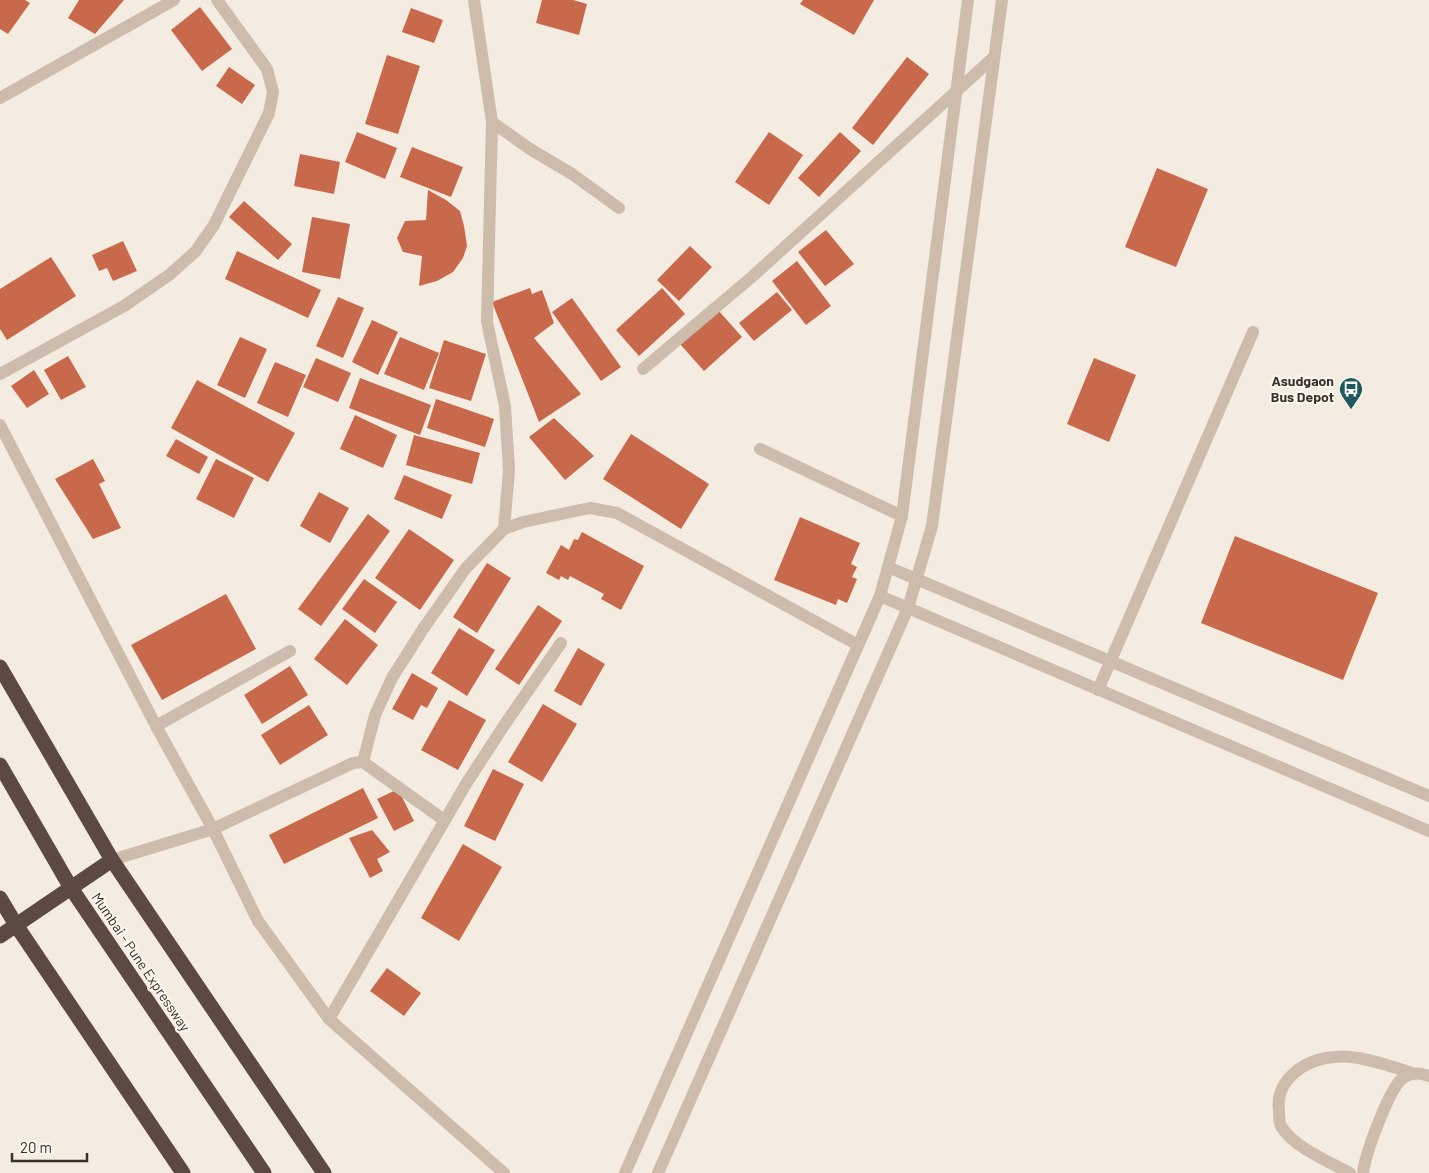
<svg xmlns="http://www.w3.org/2000/svg" width="1429" height="1173" font-family="Barlow,sans-serif">
<style>
.building{fill:#c8694b}
.lines{fill:none;stroke-linecap:round;stroke-linejoin:round}
.service{stroke:#cdbbac;stroke-width:12}
.minor{stroke:#cdbbac;stroke-width:12}
.tertiary{stroke:#cdbbac;stroke-width:12}
.motorway{stroke:#5c4a42;stroke-width:15}
.motorway-bridge{stroke:#5c4a42;stroke-width:15}
.labels{text-anchor:middle;stroke-width:4.5;stroke-linejoin:round;paint-order:stroke}
.poi-label{font-size:14px;font-weight:bold;fill:#3b302b;stroke:#fbf5ee;text-anchor:end}
.street-label{font-size:14px;fill:#3b302b;stroke:#fbf5ee}
</style>
<rect width="100%" height="100%" fill="#f4ebe1"/>
<path class="building" d="M0 0H25L30 3 8 34 0 29Z
M79 0H124L95 34 68 18Z
M542 0H573L587 4 579 35 536 23Z
M803 0H874L854 35 800 4Z
M200 7 232 49 202 71 171 30Z
M411 8 443 20 434 43 402 32Z
M387 55 420 66 398 134 365 124Z
M907 57 929 74 873 145 852 128Z
M229 67 255 85 242 104 216 86Z
M357 132 397 148 385 179 345 162Z
M769 132 803 155 769 205 735 182Z
M840 132 861 151 819 197 798 178Z
M412 147 463 167 451 197 400 177Z
M300 154 340 162 334 194 294 186Z
M1157 168 1208 189 1176 267 1125 247Z
M428 190 446 200 460 211 464 226 467 246 463 258 453 272 437 281 419 286 422 256 403 252 397 238 405 221 426 220Z
M244 201 292 244 278 260 229 217Z
M312 217 350 224 340 279 302 272Z
M826 230 854 264 825 286 798 252Z
M123 241 137 271 113 281 107 268 99 271 92 255Z
M690 246 712 267 679 301 657 280Z
M237 251 321 290 308 318 225 279Z
M51 257 76 296 7 340 0 329V289Z
M797 261 831 306 806 325 772 281Z
M530 288 532 294 542 290 554 323 534 338 581 394 539 422 492 302Z
M662 288 685 314 639 356 616 330Z
M777 292 792 310 754 341 739 323Z
M338 297 364 308 343 358 316 346Z
M572 298 621 367 601 381 552 312Z
M718 310 742 337 704 371 680 344Z
M372 320 398 332 378 375 352 362Z
M240 337 267 349 245 398 217 385Z
M400 337 439 353 424 390 384 374Z
M444 340 486 354 471 401 429 388Z
M68 356 86 387 61 400 44 370Z
M316 358 351 373 338 402 303 387Z
M1094 358 1136 375 1109 442 1067 424Z
M275 362 306 375 288 417 257 403Z
M34 370 49 394 27 408 11 386Z
M360 378 431 405 420 435 349 408Z
M197 380 295 433 268 482 171 428Z
M436 399 494 419 485 447 427 428Z
M355 415 397 435 383 468 340 449Z
M554 418 594 456 565 480 529 437Z
M631 434 709 484 681 529 603 479Z
M414 435 480 453 472 484 406 465Z
M176 439 208 457 199 474 166 456Z
M93 459 105 481 99 484 121 528 93 539 55 479Z
M216 459 254 478 234 518 196 499Z
M404 475 452 495 442 519 394 499Z
M319 492 349 508 330 543 300 526Z
M368 514 390 531 321 626 298 609Z
M800 517 860 543 851 564 857 567 852 577 857 579 847 603 838 599 836 605 774 580Z
M409 529 454 560 420 610 375 578Z
M582 532 644 566 621 610 601 599 604 594 570 576 568 580 561 576 559 580 546 573 561 545 569 550 574 539 578 540Z
M1235 536 1378 593 1343 680 1201 623Z
M487 563 511 578 477 633 453 617Z
M364 579 397 602 375 633 342 609Z
M226 594 256 649 162 700 131 645Z
M538 605 562 621 519 685 495 669Z
M345 619 378 645 347 685 314 659Z
M459 628 495 650 467 696 431 673Z
M578 648 605 664 581 706 554 691Z
M290 666 308 695 262 724 244 695Z
M412 673 438 688 427 708 421 705 413 720 392 709Z
M449 700 486 720 458 770 421 750Z
M543 704 577 724 542 782 508 762Z
M309 705 328 735 280 765 261 735Z
M493 769 524 784 495 841 464 826Z
M363 788 378 818 284 864 269 835Z
M398 789 414 821 394 831 377 799Z
M372 830 390 852 377 859 383 871 370 878 349 838Z
M463 844 502 867 459 941 421 918Z
M387 968 421 993 404 1016 370 991Z"/>
<g class="lines">
<path class="service" d="M492 122 530 149 572 174 619 208
M760 449 902 516
M1098 690 1253 332
M1350 1173C1329 1162 1292 1146 1281 1126 1279 1122 1279 1116 1279 1111 1275 1079 1306 1059 1334 1057 1358 1054 1390 1066 1412 1073
M1363 1173C1365 1155 1389 1088 1403 1078 1412 1072 1420 1073 1429 1076"/>
<path class="minor" d="M474 0 492 122 487 322 505 406 509 470 504 529
M0 98 174 0
M643 369 753 276 994 57
M0 374 124 306 169 275 195 252 214 225 269 113 273 92 267 69 217 0
M0 425 156 726 213 829 258 921 329 1019 504 1173
M156 726 290 651
M363 762 375 715 392 678 423 629 466 568 504 529 523 522 590 508 617 513 858 645
M112 860 213 829 353 763 363 762 444 820
M329 1019 466 784 503 727 561 643
M625 1173 880 596
M658 1173 908 608"/>
<path class="tertiary" d="M968 0 902 516 880 596 1429 831
M888 567 1429 796
M908 608 932 526 1002 0"/>
<path class="motorway" d="M0 667 112 860 324 1173
M0 936 112 860"/>
<path class="motorway-bridge" d="M0 765 71 888 264 1173
M0 898 16 925 183 1173"/>
</g>
<defs>
<g id="bus-pin" transform="scale(1.25)"><path d="M0 17L-7.5 6A9.5 9.5 0 1 1 7.5 6Z" fill="#1f5a5e" stroke="#fbf5ee"/><path d="M-5-6H5V4H4V6H2V4H-2V6H-4V4H-5ZM-3.5-4V0h7V-4ZM-3.5 1.2v1.5H-2V1.2ZM2 1.2v1.5H3.5V1.2Z" fill="#fff"/></g>
</defs>
<g fill-rule="evenodd">
<use href="#bus-pin" x="1351" y="389"/>
</g>
<g class="labels">
<g class="poi-label">
<text x="1334" y="386">Asudgaon<tspan x="1334" dy="16">Bus Depot</tspan></text>
</g>
<g class="street-label">
<text transform="translate(141 962) rotate(56)" y="5">Mumbai - Pune Expressway</text>
</g>
</g>
<path d="M12 1153v8h75v-8" fill="none" stroke="#3b302b" stroke-width="2.5"/>
<text x="20" y="1153" font-size="15" fill="#3b302b" stroke="#fbf5ee" stroke-width="4" paint-order="stroke">20 m</text>
</svg>
